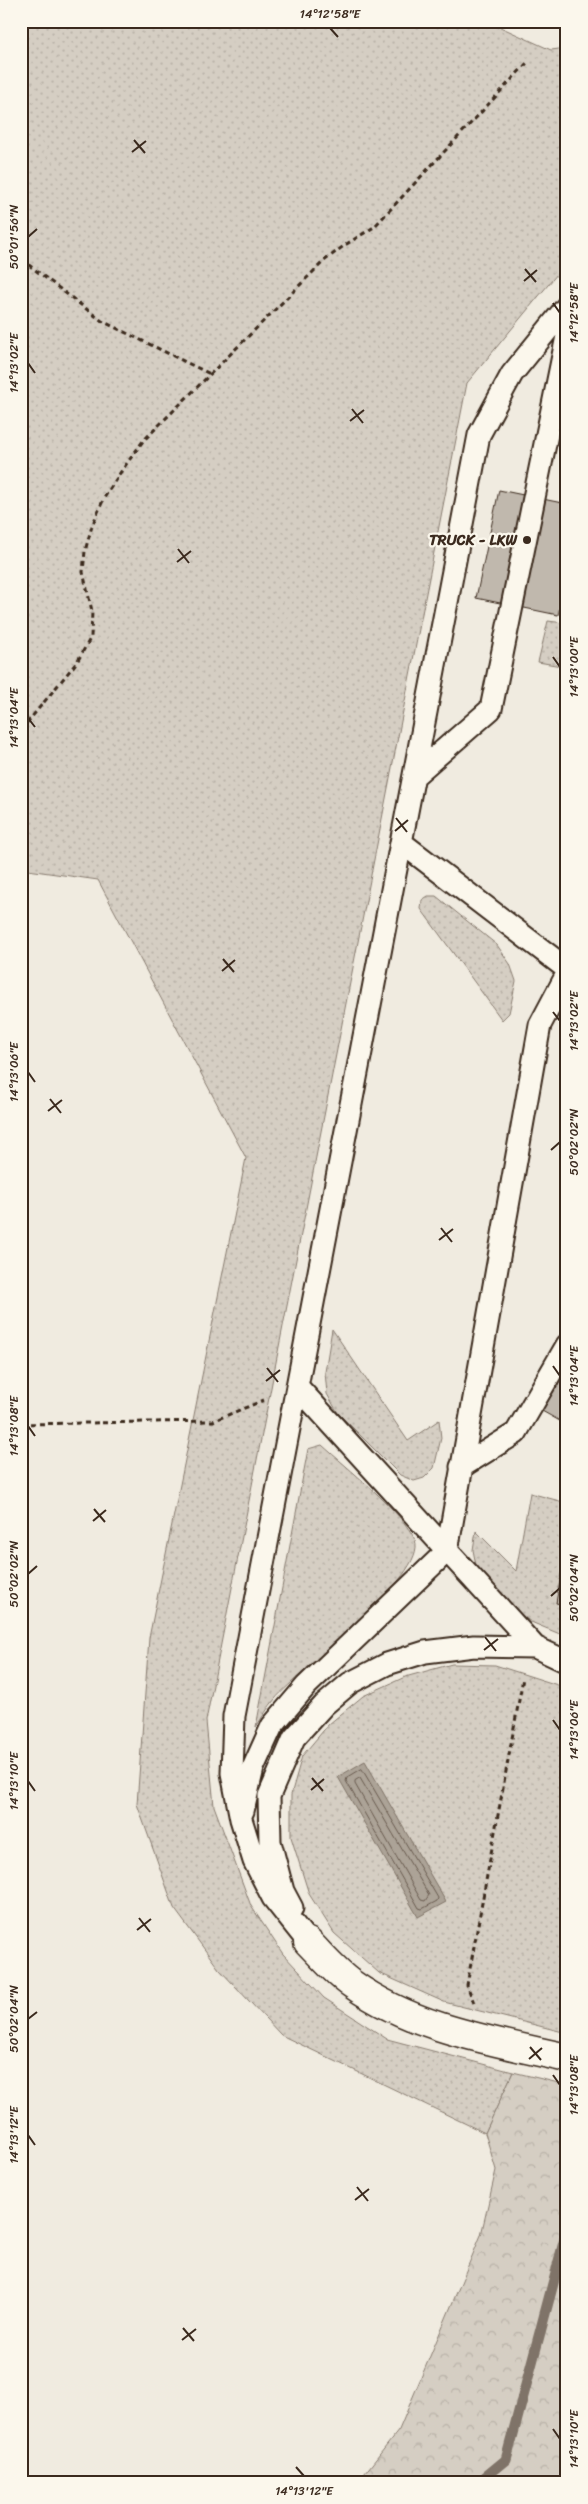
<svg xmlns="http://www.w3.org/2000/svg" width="588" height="2504" font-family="Sriracha,sans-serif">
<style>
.grass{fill:url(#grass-dots);stroke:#887c70}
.forest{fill:url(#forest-crowns);stroke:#887c70}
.water{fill:#aca397;stroke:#7f7367}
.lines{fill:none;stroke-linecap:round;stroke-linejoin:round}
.shore{stroke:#685a4e;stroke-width:1}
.stream{stroke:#7f7367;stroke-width:11}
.building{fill:#c0b8ad;stroke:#3b2a1e}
.lane-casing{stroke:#3b2a1e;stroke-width:25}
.street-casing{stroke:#3b2a1e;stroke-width:31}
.path{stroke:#3b2a1e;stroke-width:3;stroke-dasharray:5 4;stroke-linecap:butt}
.lane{stroke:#fbf7ec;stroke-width:21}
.street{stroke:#fbf7ec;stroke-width:28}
.ticks{fill:none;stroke:#3b2a1e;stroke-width:2}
.poi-dot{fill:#3b2a1e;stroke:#fbf7ec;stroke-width:2}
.labels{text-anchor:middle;stroke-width:4.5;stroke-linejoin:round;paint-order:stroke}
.poi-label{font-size:15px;font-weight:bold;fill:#3b2a1e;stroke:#fbf7ec;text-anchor:end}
.neatline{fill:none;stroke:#3b2a1e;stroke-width:2}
.ticks-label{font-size:12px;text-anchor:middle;fill:#3b2a1e}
</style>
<defs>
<pattern id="grass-dots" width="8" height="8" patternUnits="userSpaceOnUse" patternTransform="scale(1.25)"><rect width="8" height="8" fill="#d5cec3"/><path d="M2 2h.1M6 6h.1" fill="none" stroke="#b8b1a7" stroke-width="1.8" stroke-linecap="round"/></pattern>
<pattern id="forest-crowns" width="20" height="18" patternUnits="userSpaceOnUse" patternTransform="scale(1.25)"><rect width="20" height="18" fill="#d5cec3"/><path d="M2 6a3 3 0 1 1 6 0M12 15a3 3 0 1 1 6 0" fill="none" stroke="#b8b1a7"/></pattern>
</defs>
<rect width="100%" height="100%" fill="#f0ebe0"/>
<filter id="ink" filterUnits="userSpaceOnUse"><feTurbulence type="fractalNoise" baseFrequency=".02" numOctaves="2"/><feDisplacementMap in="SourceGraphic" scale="10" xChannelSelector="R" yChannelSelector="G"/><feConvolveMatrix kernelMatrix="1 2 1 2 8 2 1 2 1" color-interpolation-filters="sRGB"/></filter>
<g filter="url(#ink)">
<path class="grass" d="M21 21H487L551 50 567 48V262L467 383 206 1721 214 1806 251 1906 283 1954 324 1998 387 2039 513 2072 485 2133 281 2035 219 1969 174 1908 137 1804 149 1638 246 1158 98 880 21 869Z
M567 608V667L538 662 548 621 564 623Z
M428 896H436L497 945 510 964 516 981 509 1013 502 1020 421 909 422 900Z
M332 1329 408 1441 439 1420 441 1438 434 1468 424 1478 414 1481 400 1475 338 1413 327 1394 325 1372Z
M322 1445C346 1467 403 1512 415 1540 429 1575 298 1671 275 1699 268 1707 262 1718 256 1727L308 1449Z
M530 1493 567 1503V1637L531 1622 510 1607 477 1570 473 1550 476 1531 516 1571Z
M452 1664 495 1665 567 1688V2033L444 2002 379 1973 334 1933 309 1894 291 1837V1795L302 1756 329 1724 363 1696 405 1677Z"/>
<path class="forest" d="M513 2072 567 2085V2483H357L399 2430 481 2235 496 2170 485 2133Z"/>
<path class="water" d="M365 1761 446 1902 418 1917 338 1777Z"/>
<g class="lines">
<path class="shore" d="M362 1769 438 1898 437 1901 422 1909 419 1908 346 1781 347 1778Z
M360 1778 429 1895 425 1901 421 1900 355 1784V1781Z"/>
<path class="stream" d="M478 2483 506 2460 567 2231"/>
</g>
<path class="building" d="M499 490 567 504V576L558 615 476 598Z
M567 1369V1425L542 1411Z
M566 1547H567V1605L556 1603Z"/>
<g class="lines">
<g class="lane-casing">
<path id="lane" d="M414 776 491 709 567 336
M402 843 567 969
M297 1386 535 1647 567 1662
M461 1467 516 1433 567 1345
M243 1811 253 1768 272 1726 306 1686 447 1551 540 1025 567 974
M292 1908 283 1891 270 1842 269 1796 294 1738 324 1705 350 1683 387 1664 425 1652 474 1646 535 1647
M308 1942 273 1898 254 1861 241 1819 232 1773 234 1716 479 435 512 374 567 306"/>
</g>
<g class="street-casing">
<path id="street" d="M308 1942C322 1956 336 1973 352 1984 415 2029 493 2041 567 2058"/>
</g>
<path class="path" d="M21 259 102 321 210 374
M21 730 77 662 91 637 92 611 83 572 85 551 92 526 104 498 120 473 143 441 324 261 345 245 374 227 527 63
M21 1424 213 1421 264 1400
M474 2003 467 1985 523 1678"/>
<use href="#lane" class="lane"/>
<use href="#street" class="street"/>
</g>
</g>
<path class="ticks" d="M330 28 338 37M134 140 145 153M132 152 146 141M28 237 37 229M525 269 536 282M524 281 537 270M553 303 560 313M28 363 35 373M352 409 363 423M350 421 364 410M178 549 189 563M177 562 191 551M553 657 560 667M28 718 35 727M396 818 407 832M395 831 408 820M223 959 234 972M222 971 235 960M553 1012 560 1021M28 1072 35 1082M50 1099 61 1113M48 1111 62 1100M551 1150 560 1142M441 1228 452 1242M439 1240 453 1229M553 1366 560 1376M267 1368 278 1382M266 1381 280 1370M28 1426 35 1436M94 1509 105 1522M93 1521 106 1510M28 1574 37 1566M551 1596 560 1588M485 1637 496 1651M484 1650 498 1639M553 1720 560 1730M312 1778 323 1791M28 1781 35 1791M311 1790 324 1779M139 1918 150 1932M137 1930 151 1919M28 2019 37 2012M530 2047 541 2060M529 2059 542 2048M553 2075 560 2085M28 2135 35 2145M357 2187 368 2201M355 2200 369 2189M183 2328 194 2341M182 2340 196 2329M553 2429 560 2439M296 2467 304 2476"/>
<circle class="poi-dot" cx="527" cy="540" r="5"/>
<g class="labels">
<g class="poi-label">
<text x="517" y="545">TRUCK - LKW</text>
</g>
</g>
<rect width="588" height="2504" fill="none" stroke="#fbf7ec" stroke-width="55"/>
<rect x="28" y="28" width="532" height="2448" class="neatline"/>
<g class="ticks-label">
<text x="330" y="18">14°12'58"E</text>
<text transform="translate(14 237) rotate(-90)" y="4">50°01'56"N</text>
<text transform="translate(574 313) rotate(-90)" y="4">14°12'58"E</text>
<text transform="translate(14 363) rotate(-90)" y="4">14°13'02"E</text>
<text transform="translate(574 667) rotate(-90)" y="4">14°13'00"E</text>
<text transform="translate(14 718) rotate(-90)" y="4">14°13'04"E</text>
<text transform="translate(574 1021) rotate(-90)" y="4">14°13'02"E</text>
<text transform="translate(14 1072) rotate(-90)" y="4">14°13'06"E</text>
<text transform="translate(574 1142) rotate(-90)" y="4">50°02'02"N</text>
<text transform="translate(574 1376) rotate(-90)" y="4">14°13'04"E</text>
<text transform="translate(14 1426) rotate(-90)" y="4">14°13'08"E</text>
<text transform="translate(14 1574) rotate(-90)" y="4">50°02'02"N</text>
<text transform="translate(574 1588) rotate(-90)" y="4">50°02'04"N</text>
<text transform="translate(574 1730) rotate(-90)" y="4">14°13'06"E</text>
<text transform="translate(14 1781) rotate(-90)" y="4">14°13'10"E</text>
<text transform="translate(14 2019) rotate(-90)" y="4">50°02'04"N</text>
<text transform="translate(574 2085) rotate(-90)" y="4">14°13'08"E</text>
<text transform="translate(14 2135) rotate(-90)" y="4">14°13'12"E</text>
<text transform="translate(574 2439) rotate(-90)" y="4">14°13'10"E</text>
<text x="304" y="2495">14°13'12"E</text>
</g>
</svg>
